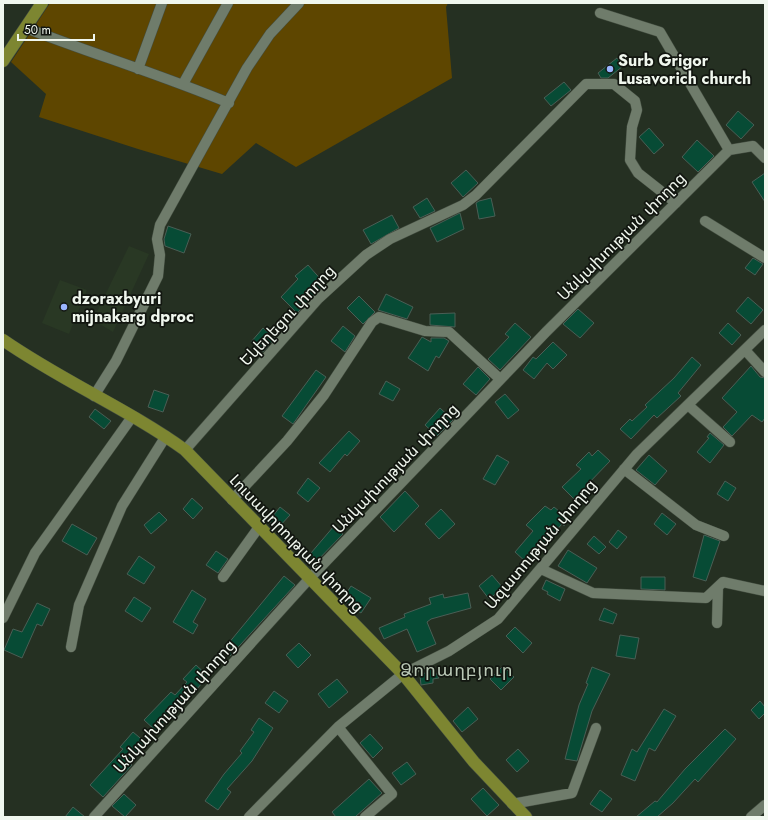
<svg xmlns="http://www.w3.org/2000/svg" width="768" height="820" font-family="Jost,'Noto Sans Armenian',sans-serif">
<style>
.built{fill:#293824}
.green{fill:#5e4600}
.building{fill:#074b35;stroke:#4a5e55}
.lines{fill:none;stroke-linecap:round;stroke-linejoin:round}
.minor-casing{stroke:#444e41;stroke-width:11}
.major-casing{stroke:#444e41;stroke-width:13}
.minor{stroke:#6f7c6b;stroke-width:10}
.major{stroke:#7d8631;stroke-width:12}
.poi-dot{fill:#9ab5fd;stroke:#121610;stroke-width:1.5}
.labels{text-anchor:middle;stroke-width:3.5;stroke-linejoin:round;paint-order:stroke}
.poi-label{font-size:16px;font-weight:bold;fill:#f0f7ee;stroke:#121610;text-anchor:start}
.street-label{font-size:16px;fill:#f0f7ee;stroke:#121610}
.quarter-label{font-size:18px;letter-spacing:1px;fill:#bac8b6;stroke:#121610}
</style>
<rect width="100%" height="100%" fill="#253022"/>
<path class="built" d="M129 246 149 254 113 332 93 320Z
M60 280 87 290 69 334 42 323Z"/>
<path class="green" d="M50 3H448L446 7 452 78 296 167 256 143 222 174 138 149 39 117 46 94 11 62Z"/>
<path class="building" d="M617 58 623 66 608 78H601L598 73Z
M564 82 571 90 551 106 544 98Z
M738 111 754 125 741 139 726 125Z
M649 128 664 145 654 154 639 137Z
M697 140 714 156 698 172 682 157Z
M466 170 478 183 463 197 451 183Z
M765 173V202L752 182Z
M427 198 435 211 420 218 413 207Z
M491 198 495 216 479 219 476 203 479 201Z
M460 213 464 229 437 242 430 228Z
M392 215 399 228 371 244 363 230Z
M168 226 191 234 184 253 165 246 164 239Z
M753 258 763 264 755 275 745 268Z
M308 265 325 284 297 313 281 297 298 279 295 276Z
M386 294 413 307 407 319 378 310Z
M359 296 375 312 363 324 347 308Z
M748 297 763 310 751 324 736 311Z
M578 309 594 323 580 338 563 324Z
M455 313V327L430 325V314Z
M515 323 531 337 500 370 488 359 509 337 505 334Z
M728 323 741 335 732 345 719 333Z
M343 326 355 336 345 352 331 341Z
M263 328 275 338 263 352 251 342Z
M422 337 431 342V338H444L449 341 439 358 436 356 428 371 408 358Z
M553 342 567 355 553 369 547 363 534 379 523 370 533 357 536 359Z
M692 357 701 365 678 393 681 396 657 418 654 415 631 439 620 429 630 419 632 421 647 407 645 405 674 378Z
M751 366 760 377 765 378V418L762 422 752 415 732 436 723 427 737 412 722 398Z
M478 367 490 379 476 395 463 384Z
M316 370 326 377 293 424 282 416Z
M386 381 400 389 393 401 379 394Z
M154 390 169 395 163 412 148 407Z
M505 394 519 410 508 419 495 402Z
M440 408 453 420 437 436 425 425Z
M95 409 111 421 104 429 89 417Z
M349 431 360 441 347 456 345 454 330 472 319 463Z
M710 433 724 445 710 463 697 452 709 438 707 437Z
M598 450 610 461 586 486 588 488 575 500 562 487 581 469 576 465 589 452 592 456Z
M497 455 509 462 495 485 483 479Z
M649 455 667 471 655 485 636 470Z
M308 478 320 488 308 502 297 493Z
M725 481 736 488 728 501 717 494Z
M405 491 419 506 394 532 380 517Z
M192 498 203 508 193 519 183 509Z
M545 506 551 510 554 507 570 520 564 526 562 524 527 563 515 552 533 531 526 525Z
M280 507 290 515 278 528 269 521Z
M441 509 455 524 439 539 425 524Z
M159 512 167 520 151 534 144 525Z
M662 513 676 524 667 535 654 524Z
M72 524 97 538 87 555 62 541Z
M334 526 343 534 312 566 305 560Z
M618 530 627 537 617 549 609 542Z
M704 535 720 541 706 581 693 577Z
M594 536 606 547 599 554 587 544Z
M568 550 597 568 587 583 558 566Z
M216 551 228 559 218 573 206 565Z
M139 556 155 567 144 584 127 574Z
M492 575 503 588 489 599 479 586Z
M284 576 295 585 230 656 223 650Z
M641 577H665V590L641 589Z
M546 580 565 589 560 601 547 594 548 592 542 589Z
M351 586 371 598 361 613 342 600Z
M192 590 206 599 193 622 198 625 193 634 173 622Z
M468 593 471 608 431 619 427 622 436 644 417 652 407 629 384 639 379 628 405 617 404 614 431 604 429 598 443 594 444 598Z
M134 597 151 608 142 622 125 611Z
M37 603 50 609 42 626 37 624 22 658 4 650 13 629 22 632Z
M604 608 617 614 613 624 599 620Z
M515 627 532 643 523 653 506 636Z
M620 635 639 638 635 659 616 656Z
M299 643 311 655 298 668 286 655Z
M196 665 208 676 185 703 184 702 156 731 144 720 171 692 175 695 187 682 183 679Z
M503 666 514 677 501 690 490 679Z
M592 667 610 674 592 711 577 761 565 759 579 705 588 684 586 683Z
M433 668 439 678 433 679V683L421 685 420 676Z
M337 679 348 692 329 708 318 694Z
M274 691 288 701 279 713 265 703Z
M760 701 765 707V713L759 719 751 710Z
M468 707 478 719 462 732 453 721Z
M664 709 676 716 655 751 649 748 635 781 621 775 632 749 637 752Z
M259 718 273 728 252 761 227 789 231 792 218 810 205 801 224 774 242 753 240 751 254 732 251 730Z
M725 729 736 739 698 782 695 779 673 803 657 817H636L655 801 657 802 685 769Z
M133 732 146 743 129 762 132 765 103 797 90 785 123 749 120 747Z
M370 734 383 748 373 758 360 743Z
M518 749 529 761 517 772 506 760Z
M407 762 416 774 401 785 392 773Z
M369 779 382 793 355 817H336L332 812Z
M483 788 499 805 487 816 471 799Z
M600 790 612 799 602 812 590 804Z
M124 794 136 805 125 817 112 806Z
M73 807 85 817H65Z"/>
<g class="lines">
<g class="minor-casing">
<path id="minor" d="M600 13 660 32 729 150
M26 28C93 54 162 75 229 103
M138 69 162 3
M183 84 228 3
M729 150 753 146 765 158
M705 221 765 258
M745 350 765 372
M94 396 116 361 158 276 160 255 157 239 160 225 247 68 270 34 299 3
M688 405 730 442
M185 450 318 299 366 255 390 239 463 205 476 195 586 84H614L635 101 637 110 632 127 630 160 638 173 676 203
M624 469 696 525 724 536
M232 500 287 441 324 395 372 322 379 317 425 331 449 332 500 379
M541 569 593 593 706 598 723 582 765 591
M223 577 259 527
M3 618 35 553 132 417
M717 623 718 587
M71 647 79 605 122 506 166 436
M338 727 392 794 365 817
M512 804 572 793 596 728
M94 817 309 579 546 332 729 150
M249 817 338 727 403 674 449 651 498 619 637 454 765 330
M751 817 765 805"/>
</g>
<g class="major-casing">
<path id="major" d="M3 61 42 3
M3 340C62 381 128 409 185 450L403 674 474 762 526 817"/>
</g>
<use href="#minor" class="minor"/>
<use href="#major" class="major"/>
</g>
<g class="poi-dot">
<circle cx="610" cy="69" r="4"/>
<circle cx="64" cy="307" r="4"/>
</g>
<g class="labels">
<g class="poi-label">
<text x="618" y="66">Surb Grigor<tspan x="618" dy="18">Lusavorich church</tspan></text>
<text x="72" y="304">dzoraxbyuri<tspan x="72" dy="18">mijnakarg dproc</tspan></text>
</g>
<g class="street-label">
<text transform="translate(621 236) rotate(-45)" y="6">Անկախության փողոց</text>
<text transform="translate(287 315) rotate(-47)" y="6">Եկեղեցու փողոց</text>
<text transform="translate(395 468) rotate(-46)" y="6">Անկախության փողոց</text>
<text transform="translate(297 543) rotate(46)" y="6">Լուսավորության փողոց</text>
<text transform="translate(540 544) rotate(-50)" y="6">Ազատության փողոց</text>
<text transform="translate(174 706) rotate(-48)" y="6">Անկախության փողոց</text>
</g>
<g class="quarter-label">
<text x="457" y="676">Ձորաղբյուր</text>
</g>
</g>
<rect width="768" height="820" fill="none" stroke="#f0f7ee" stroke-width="8"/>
<path d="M18 34v6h76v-6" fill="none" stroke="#f0f7ee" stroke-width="2"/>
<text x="24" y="34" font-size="12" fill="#f0f7ee" stroke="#121610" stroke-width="3" paint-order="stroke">50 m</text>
</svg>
